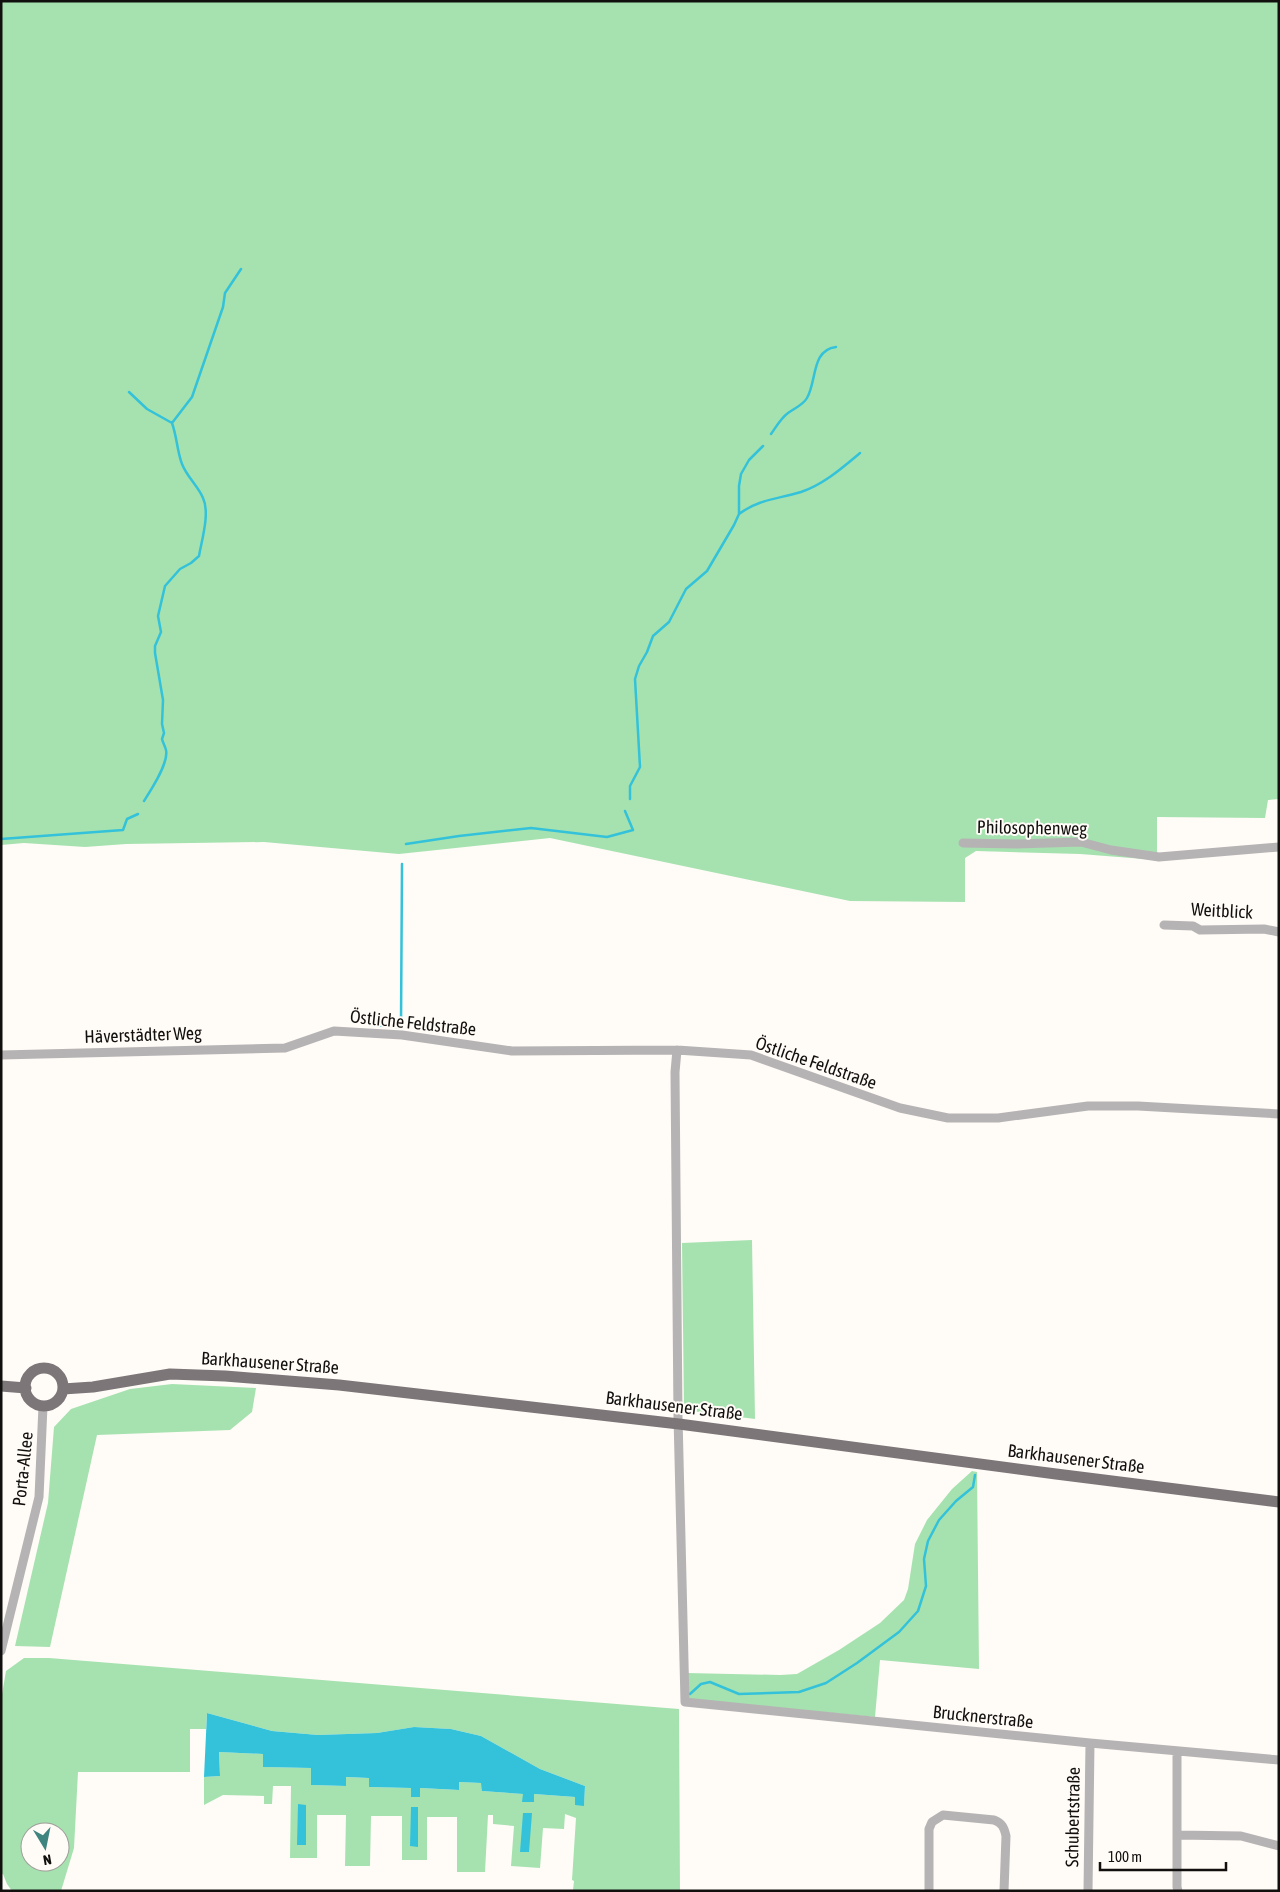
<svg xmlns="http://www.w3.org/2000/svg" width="1280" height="1892" font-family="'Asap Condensed',sans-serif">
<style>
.green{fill:#a6e2af;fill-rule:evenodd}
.water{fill:#33c2d9}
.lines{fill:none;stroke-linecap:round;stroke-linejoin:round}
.stream{stroke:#33c2d9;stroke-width:2.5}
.minor{stroke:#b6b3b4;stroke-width:9}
.major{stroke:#7c7678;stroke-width:11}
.labels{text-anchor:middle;stroke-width:4;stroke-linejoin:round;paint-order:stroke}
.street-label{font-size:18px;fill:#11100e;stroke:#fffbf7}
</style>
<rect width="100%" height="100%" fill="#fffbf7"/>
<path class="green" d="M1 1H1279V799L1268 800 1265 818 1157 817V860L1080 854 976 851 965 858V902L850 901 550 838 399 854 264 842 126 844 85 847 24 843 1 845Z
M752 1240 755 1419 684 1410 682 1243Z
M172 1384 256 1388 252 1412 230 1430 97 1435 50 1647 15 1646 48 1503 54 1427 71 1409 130 1389Z
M972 1471 977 1472 979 1669 880 1660 875 1717 691 1700 687 1695V1673L780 1675 797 1674 839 1650 880 1623 904 1600 908 1589 915 1544 927 1520 952 1489Z
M24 1658H49L679 1709 680 1891 573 1890 574 1881 572 1880 576 1818 565 1814 564 1829 543 1828 540 1868 511 1866 514 1826 493 1824V1815H488L485 1872H457V1817H427V1860H402V1816H371L370 1866H345L346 1815H317V1858H290L291 1786H273L272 1804H264V1796L223 1795 204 1805V1777L220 1776 219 1752 263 1754 264 1767 311 1768V1785L346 1786 345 1777 369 1778V1787L411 1788V1797L420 1788 458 1790 459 1782 482 1783V1791L523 1794V1802H534V1794L575 1797 584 1805 585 1786 540 1769 481 1736 451 1729 414 1727 377 1733 318 1735 272 1731 207 1713 206 1729H190V1772H78L74 1848 61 1891H12L7 1884 3 1874H1V1700L6 1671ZM30 1832H60V1862H30Z"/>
<path class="water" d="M207 1713 272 1731 318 1735 377 1733 414 1727 451 1729 481 1736 540 1769 585 1786 584 1806 575 1805V1797L534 1794V1802H522L523 1794 482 1791 481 1783 459 1782V1790L420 1788V1797H411V1788L369 1787V1778L346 1777V1786L311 1785V1768L263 1767V1754L219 1752 220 1776 204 1777Z
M298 1804 306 1805V1845H297Z
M411 1807H418V1847L410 1846Z
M523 1813H532L529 1852H520Z"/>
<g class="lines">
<path class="stream" d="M129 392 147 409 172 423
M771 434C776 427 781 418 788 413 795 408 803 405 807 398 817 381 811 350 836 347
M739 514C759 499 778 499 801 492 824 484 842 468 860 453
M630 799V786L640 767 635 679 639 666 647 652 653 636 669 622 686 589 707 571 734 525 739 514V486L741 474 749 460 763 446
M144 801C151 790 169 763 166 750 165 746 163 743 162 739L164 733 162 724 163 700 155 653V646L161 632 158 616 165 586 180 569 191 563 199 556C202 539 210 513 203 498 198 486 187 477 182 464 177 451 177 437 172 423L192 397 223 307 225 293 241 269
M1 839 123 830 127 819 138 814
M406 844 459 836 531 828 607 837 633 830 625 811
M373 1025 397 1027 401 1025 402 864
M690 1694 701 1684 710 1682 739 1694 799 1692 826 1683 857 1663 899 1632 918 1611 926 1586 924 1559 928 1541 939 1520 956 1501 973 1487 975 1475"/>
<path class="minor" d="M963 843 1017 844 1081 842 1111 850 1159 857 1279 847
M1164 925 1193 926 1200 930 1264 929 1279 932
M677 1050 675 1072 678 1417 685 1702 1090 1743 1279 1760
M1 1055 285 1048 334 1031 402 1035 512 1051 677 1050 751 1055 900 1108 948 1118H998L1088 1106H1138L1279 1114
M1 1651 39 1497 43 1406
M1177 1751V1887L1178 1891
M1178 1835 1241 1836 1279 1846
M929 1891V1829L932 1822 943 1815 994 1820C1002 1823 1004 1827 1006 1836L1004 1891
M1088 1891 1090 1743"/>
<path class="major" d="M25 1387a19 19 0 1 1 38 0a19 19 0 1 1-38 0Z
M1 1386 26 1388
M63 1389 93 1387 170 1374 225 1376 339 1385 679 1424 1056 1474 1279 1502"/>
</g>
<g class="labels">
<g class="street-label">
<text transform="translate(1032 828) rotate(1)" y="6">Philosophenweg</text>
<text transform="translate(1222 911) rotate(3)" y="6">Weitblick</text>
<text transform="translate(413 1023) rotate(6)" y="6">Östliche Feldstraße</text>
<text transform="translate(143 1035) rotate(-2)" y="6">Häverstädter Weg</text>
<text transform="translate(816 1063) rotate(19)" y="6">Östliche Feldstraße</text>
<text transform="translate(270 1363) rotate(4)" y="6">Barkhausener Straße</text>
<text transform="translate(674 1406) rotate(7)" y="6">Barkhausener Straße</text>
<text transform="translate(1076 1459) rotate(7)" y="6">Barkhausener Straße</text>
<text transform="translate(23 1469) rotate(-84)" y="6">Porta-Allee</text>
<text transform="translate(983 1717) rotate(6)" y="6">Brucknerstraße</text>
<text transform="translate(1073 1817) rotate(-89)" y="6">Schubertstraße</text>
</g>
</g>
<rect width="1280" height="1892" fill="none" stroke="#11100e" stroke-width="5"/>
<g transform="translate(45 1847) rotate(170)"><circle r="24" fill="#fffbf7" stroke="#a09d9a"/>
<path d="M0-4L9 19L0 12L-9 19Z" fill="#3e8580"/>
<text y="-8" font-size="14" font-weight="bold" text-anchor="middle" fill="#11100e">N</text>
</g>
<path d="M1100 1862v8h126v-8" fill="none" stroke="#11100e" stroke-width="2.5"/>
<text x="1108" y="1862" font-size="15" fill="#11100e" stroke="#fffbf7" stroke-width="4" paint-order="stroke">100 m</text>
</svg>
